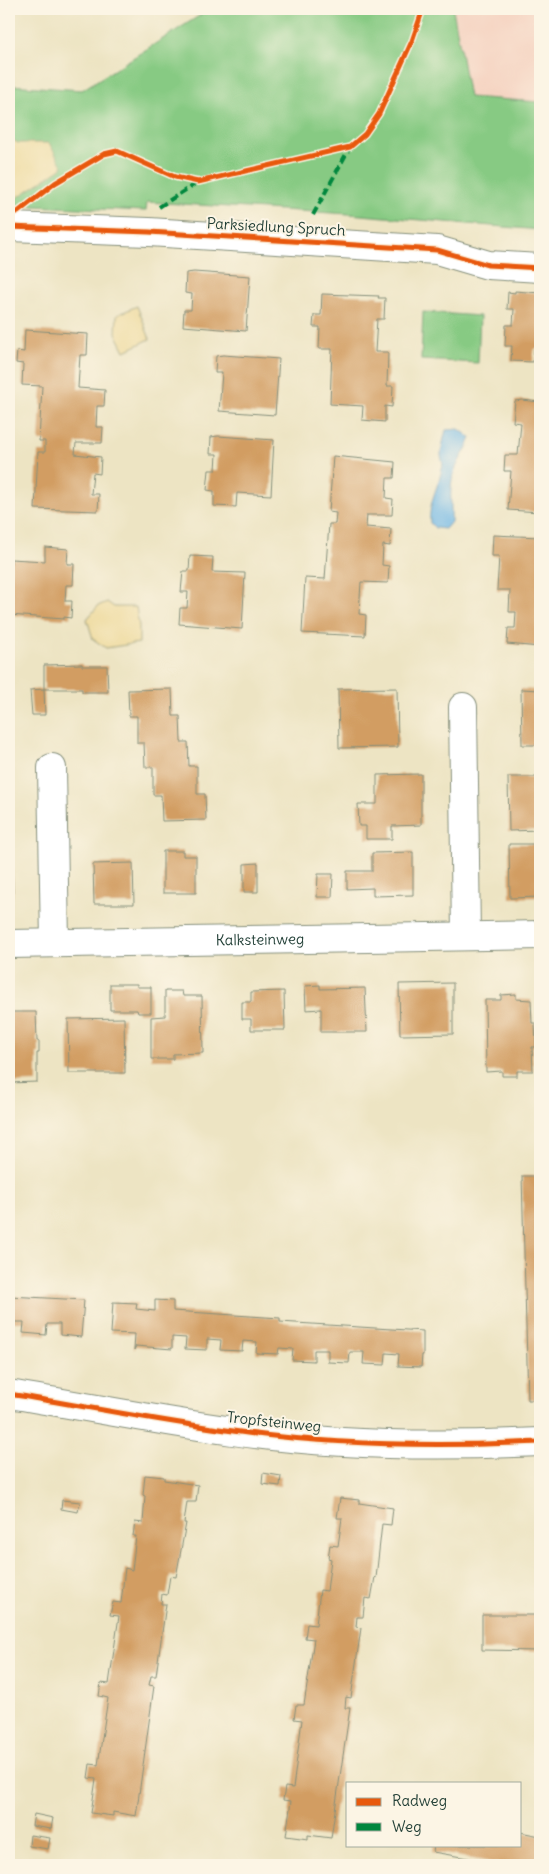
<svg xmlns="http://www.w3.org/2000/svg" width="549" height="1874" font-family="Delius,sans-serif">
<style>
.built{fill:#f5d3c1}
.green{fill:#87ca83;stroke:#53845c}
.sand{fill:#eeda9e;stroke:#868c69}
.water{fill:#6db6e5;stroke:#467a8c}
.building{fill:#d29d62}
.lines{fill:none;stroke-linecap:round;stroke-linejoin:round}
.minor-casing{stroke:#86907c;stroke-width:30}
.minor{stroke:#fff;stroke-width:28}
.quiet{stroke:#00873e;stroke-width:4;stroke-dasharray:8 4;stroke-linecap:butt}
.cycleway-casing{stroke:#fcf5e5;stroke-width:8}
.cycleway{stroke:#e8590c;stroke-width:5}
.labels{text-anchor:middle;stroke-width:4;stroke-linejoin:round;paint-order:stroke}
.street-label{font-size:15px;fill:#1f3d34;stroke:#fcf5e5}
</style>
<rect width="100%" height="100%" fill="#fcf5e5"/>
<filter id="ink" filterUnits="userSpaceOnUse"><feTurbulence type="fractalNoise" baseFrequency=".02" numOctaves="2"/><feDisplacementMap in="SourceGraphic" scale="10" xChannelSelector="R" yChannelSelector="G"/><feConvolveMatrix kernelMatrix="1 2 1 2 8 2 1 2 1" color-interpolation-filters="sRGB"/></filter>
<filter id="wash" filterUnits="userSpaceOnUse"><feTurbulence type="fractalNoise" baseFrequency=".0096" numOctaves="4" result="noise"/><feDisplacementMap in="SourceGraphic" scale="20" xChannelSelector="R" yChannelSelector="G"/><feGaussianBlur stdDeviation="1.12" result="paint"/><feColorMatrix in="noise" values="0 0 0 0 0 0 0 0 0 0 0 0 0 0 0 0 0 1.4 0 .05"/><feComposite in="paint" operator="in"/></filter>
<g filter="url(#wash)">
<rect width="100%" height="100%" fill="#ede4c3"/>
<path class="built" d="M453 9H540V102L469 97Z"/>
<path class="green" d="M210 9H453L469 97 540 102V230L349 214 147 202 146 211 9 205V85L82 90Z
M423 312 480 316 478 363 421 360Z"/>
<path class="sand" d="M9 138 18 143H49L63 167 9 203Z
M137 306 150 339 125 351 116 333 117 315Z
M107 602 114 607H136L139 626V643L106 648 93 639 87 619 98 606Z"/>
<path class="water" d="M459 429 471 438C467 450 459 459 455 470 448 486 452 505 451 522L445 529 435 528 430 523C428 503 438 488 442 469 444 464 441 459 441 454 442 446 444 438 446 430Z"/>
<g id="blocks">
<path class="building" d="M194 272 250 276 246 331 183 326 184 310H191L192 294 185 293 186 273Z
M515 291 540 293V349H534L533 362 511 361 512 346H505L506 325H513L514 309H507L508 292 515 293Z
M322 294 379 296 378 298H385L384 319H377L375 352H388L387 386H393L392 407 385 406V422L362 420 363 406 330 404 332 349H319L320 327H313L314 315H321Z
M25 330 88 334 87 355H80L78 388 105 390 104 406H97L96 427H103L102 443H76L75 454 101 457 100 474 93 473 91 494H99L98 511 35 509 38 452H45V441H39L42 386 22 385 23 364 16 363 17 351 24 352Z
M223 355 279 359 275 415 219 411 222 373H215L216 356Z
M522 400 540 402V512L508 510 511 471H504L505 455H518L521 423 513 422 515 401Z
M218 436 274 440 271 495 237 493 236 507 214 506V491L207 490 209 470H216L217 454H210L211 437Z
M333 456 395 462 394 478H387L386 498 393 499 392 515H367L366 527 391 529 390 546 383 545 382 565 389 566 388 583 361 582 359 614 366 615 365 636 302 633 305 578 325 579 329 524H335L336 513 329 512Z
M493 535 540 537V647L507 644 508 628H515L516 612H509L510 590H497L499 556H492Z
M45 547 68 549 67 564H74L73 585H66L65 601H72L71 618 64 617V619L9 615 11 559 45 561Z
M190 556 213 557 212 572 245 573 242 629 179 624 180 608H187L188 592H181L183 571H189Z
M82 664V666H107L108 692H82V689H44V665Z
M397 688 398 747 339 748 338 689Z
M44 689 45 715H32L30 690Z
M172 689 173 716H180L181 742H188L189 766H197V794H205L206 820 162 821 161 795H153V767H145L144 743H137V716H129L128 690Z
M521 689 540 690V745H522Z
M421 774V825L392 826V839H366V826H359L358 804H377V775Z
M508 777H540V830L509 831Z
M509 844H540V897L510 898Z
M163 851H183V856H196V893H163Z
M9 852H12L13 897H9Z
M413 852V895L373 896V888L347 889V871H372V853Z
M133 863 134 904H94L93 864Z
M258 863V892H244V864Z
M318 874H333L332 897H317Z
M453 983V1034L400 1035 399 984Z
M110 984H137V987H151V1013H138L137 1010H110Z
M320 985V989L365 988 367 1032H321V1009L306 1010 305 986Z
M165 991H182L183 996H202L203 1053 173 1054V1059H151V1017L165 1016Z
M284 991 285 1030H251V1019H242V1002H251V992Z
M516 994V999L531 1000 532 1023H535L536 1047H532L533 1071H517V1076H502V1071L486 1072 485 1000H501V995Z
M9 1012H36L37 1041H39V1053H37V1082L9 1083Z
M124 1018 125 1073H69L68 1019Z
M522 1176H540V1400H528Z
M9 1296 84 1300 81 1337 60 1335V1324H47L46 1335 23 1333 24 1322H11L10 1336H9Z
M155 1300 173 1301V1311L280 1318V1322L423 1331V1355H422L421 1367 398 1366 399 1354 386 1353 385 1365 363 1364 364 1352H350L349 1363 328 1362V1350H314V1361L292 1360 293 1349 279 1348 278 1354 256 1353 257 1342 243 1341 242 1351 220 1350 221 1340 207 1339V1350L185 1349 186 1338 172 1337V1349L136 1346 134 1350 135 1334 111 1333 113 1302 137 1303 136 1309 155 1311Z
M263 1473 281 1476 280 1486 262 1484Z
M145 1475 164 1477V1480L198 1485 196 1502H187L184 1523H186L176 1577 170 1576 167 1595 162 1594 161 1604H166L156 1676H151L149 1685 154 1686 136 1816 113 1812V1816L91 1813 96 1779 88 1778 90 1764 98 1765 108 1698 99 1696 101 1683 109 1684 119 1616 110 1615 113 1602 121 1603 125 1568 132 1570 136 1536H133L135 1522 143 1523 145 1496 143 1495Z
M340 1498 359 1500V1503L393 1508 391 1525 382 1524 376 1578 375 1577 371 1599 365 1598 363 1617H357L356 1627 361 1628 351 1698 346 1697 345 1708H350L331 1838 308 1835V1839L286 1836 291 1801 283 1800 285 1787 293 1788 302 1720 294 1719 296 1705H304L314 1639 305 1638 307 1624 316 1625 320 1590 327 1591 331 1559 328 1558 330 1545 338 1546 342 1518H337Z
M62 1500 80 1502 78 1512 61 1509Z
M482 1615H540V1651L482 1650Z
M34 1814 53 1818 51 1829 32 1826Z
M520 1832 540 1836V1865H507L433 1852 434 1845H520Z
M30 1835 50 1838 48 1849 29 1846Z"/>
</g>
</g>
<g filter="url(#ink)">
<use href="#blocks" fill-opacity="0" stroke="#86907c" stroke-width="1"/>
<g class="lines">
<g class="minor-casing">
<g id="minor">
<path d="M9 227 149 232 437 250 488 265 540 268"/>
<path d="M463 707 466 936"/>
<path d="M52 768 55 943"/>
<path id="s1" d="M9 944 540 935"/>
<path d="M9 1394C84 1406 158 1421 233 1431 335 1446 438 1447 540 1442"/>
</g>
</g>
<use href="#minor" class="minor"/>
<path class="quiet" d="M159 207 198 182
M313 215 350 147"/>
<g class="cycleway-casing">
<path id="cycleway" d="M18 212 55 183 104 154 117 151 175 177 198 182 350 147 365 134 379 114 412 41 423 9
M9 227 149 232 437 250 488 265 540 268
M9 1394C84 1406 158 1421 233 1431 335 1446 438 1447 540 1442"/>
</g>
<use href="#cycleway" class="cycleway"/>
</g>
</g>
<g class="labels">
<g class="street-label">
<text transform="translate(276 227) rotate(3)" y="5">Parksiedlung Spruch</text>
<text dy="5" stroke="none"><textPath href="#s1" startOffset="251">Kalksteinweg</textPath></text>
<text transform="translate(274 1422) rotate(6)" y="5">Tropfsteinweg</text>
</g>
</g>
<rect width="549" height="1874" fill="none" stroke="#fcf5e5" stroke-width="30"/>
<rect x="346" y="1782" width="175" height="65" fill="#fcf5e5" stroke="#a4ab9e"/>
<rect x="356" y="1798" width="25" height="8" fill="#e8590c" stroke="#a4ab9e"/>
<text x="392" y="1806" font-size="15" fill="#1f3d34">Radweg</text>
<rect x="356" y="1823" width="25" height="8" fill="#00873e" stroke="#a4ab9e"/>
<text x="392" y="1832" font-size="15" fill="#1f3d34">Weg</text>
</svg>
